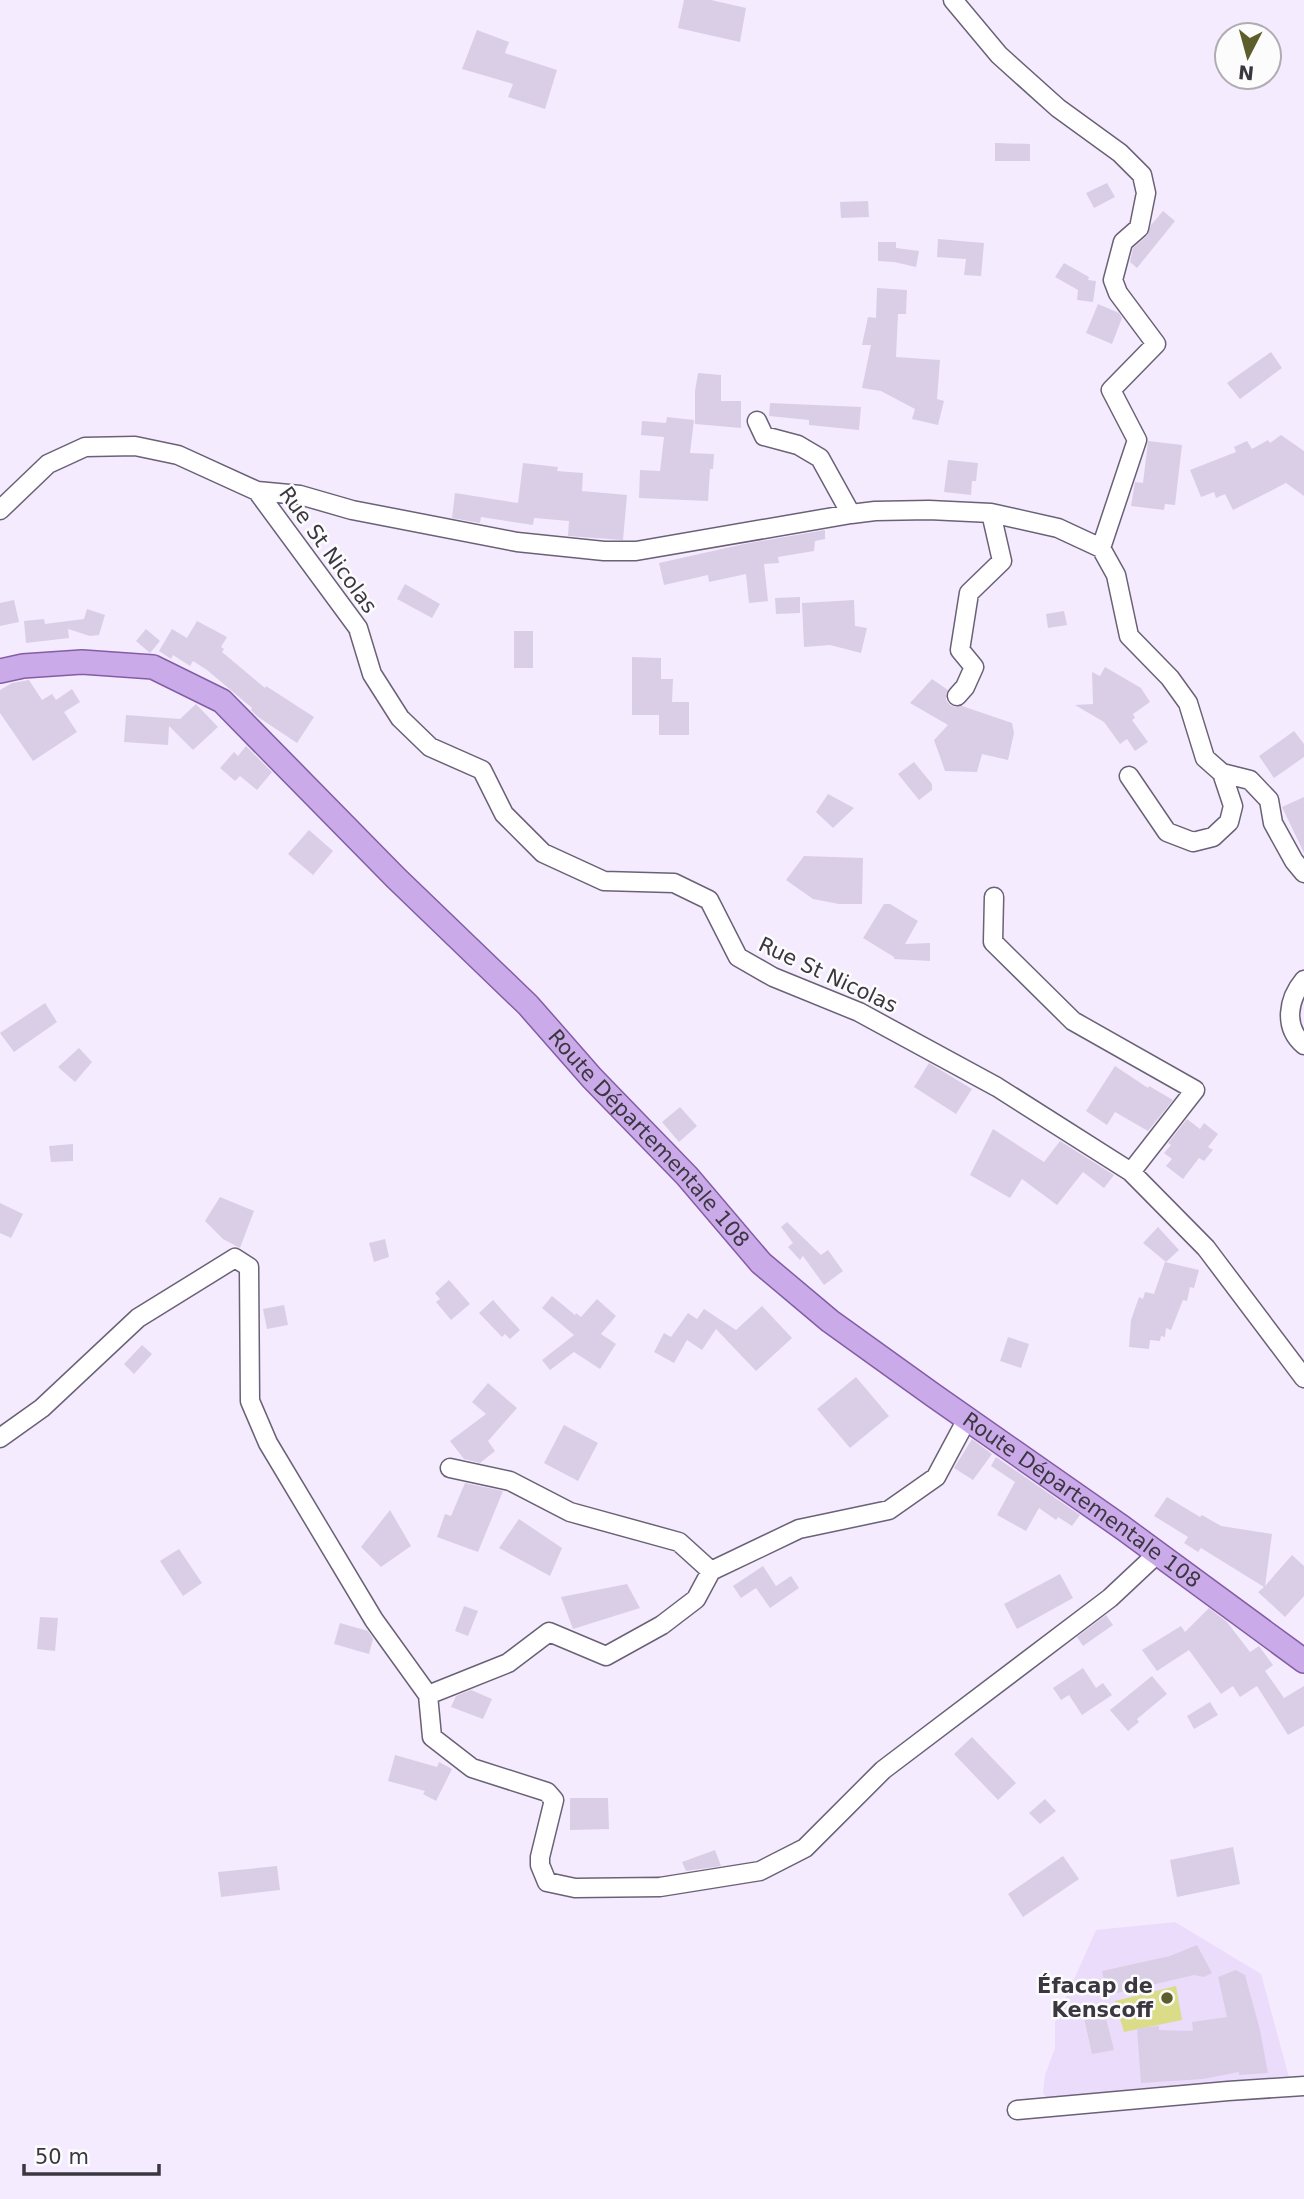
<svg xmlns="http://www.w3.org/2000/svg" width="1304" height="2199" font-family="'DejaVu Sans',sans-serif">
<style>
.built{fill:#ebdcfc}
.green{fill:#dadc88}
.building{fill:#dacee7}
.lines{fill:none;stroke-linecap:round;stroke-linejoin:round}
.minor-casing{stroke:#6b6176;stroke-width:21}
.major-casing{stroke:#825da4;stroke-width:26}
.minor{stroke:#fff;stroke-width:18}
.major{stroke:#cbaae9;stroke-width:23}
.poi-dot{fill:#5e5e2b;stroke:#fcfcfc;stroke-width:2.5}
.labels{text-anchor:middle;stroke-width:5;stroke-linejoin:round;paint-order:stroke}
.street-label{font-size:21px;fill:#3b3740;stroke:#fcfcfc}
.poi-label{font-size:21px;font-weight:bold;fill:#3b3740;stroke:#fcfcfc;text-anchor:end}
</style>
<rect width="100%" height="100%" fill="#f4ebff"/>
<path class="built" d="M1175 1922 1261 1974 1293 2092 1058 2114 1043 2093 1045 2075 1055 2048V2022L1096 1930Z"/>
<path class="green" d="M1176 1986 1182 2020 1124 2032 1115 2001Z"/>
<path class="building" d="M684 0H711L746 8 740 42 678 28Z
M477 30 509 42 505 53 557 70 545 109 508 97 513 84 462 69Z
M995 143 1030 144V161H995Z
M1107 183 1115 197 1094 208 1086 193Z
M868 201 869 217 841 218 840 202Z
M1163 211 1175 221 1137 268 1130 262 1133 248 1147 236 1151 225Z
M938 239 984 243 981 276 964 275 966 259 937 257Z
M878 242H896V248L919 251 916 267 894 262 878 261Z
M1064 263 1089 277 1088 280 1096 281 1093 302 1077 300 1078 290 1055 277Z
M877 288 907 290 906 314H898L896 357 940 360 937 399 944 401 938 425 912 419 915 409 881 391 862 388 871 345H862L868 317 876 318Z
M1098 304 1119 313 1122 318 1112 344 1086 333Z
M1271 352 1282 368 1240 399 1227 383Z
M698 373 721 375V401H741V428L695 424V391Z
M770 403 861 407 859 430 809 425V420L769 416Z
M667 417 694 420 690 453 714 454 713 469H710L708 501 639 498 640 470 660 471 664 437 641 435 642 421 666 423Z
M1281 435 1304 451V496L1286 483 1233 510 1225 494 1216 498 1214 492 1201 497 1190 470 1236 452 1234 447 1247 441 1252 449 1268 440 1270 443Z
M1148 441 1182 445 1175 505 1165 504 1164 510 1131 506 1135 482 1143 483Z
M948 460 978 463 976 481H972L971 495 944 492Z
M523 463 558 467 557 471 583 473 582 491 627 495 623 540 568 536 569 521 534 518 533 525 481 517 480 523 452 518 455 493 518 503Z
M825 530V539L815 541 814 551 778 557 779 563 764 564 768 601 749 603 746 574 709 582 708 575 664 585 659 563 744 544Z
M405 584 440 604 432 618 397 599Z
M800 597V613L776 614 775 598Z
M14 600 19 622 0 626V603Z
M854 600 855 626 867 628 861 653 830 645 804 647 802 603Z
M87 609 105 615 99 635 90 636 68 629 69 638 26 643 24 621 44 619 45 624 84 619Z
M1064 611 1067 625 1048 628 1046 614Z
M197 621 227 637 221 647 224 649 222 652 265 688 266 686 314 717 297 743 258 717 251 710 252 708 207 670 193 661 190 666 173 655 171 659 159 651 172 629 187 638Z
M146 629 160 641 150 653 136 641Z
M514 631H533V668H514Z
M632 657 661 658V679H673L672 702H689V735H659V715H632Z
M1105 667 1141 688 1150 702 1133 714 1135 718 1132 720 1148 742 1135 751 1127 739 1120 744 1104 722 1075 705 1093 704 1092 672 1100 676Z
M932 679 948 690 946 700 950 705 955 707 962 706 1012 723 1014 733 1008 760 982 754 977 772 945 771 934 740 948 725 910 703Z
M29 680 42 700 52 694 56 700 72 689 80 702 64 712 77 732 33 761 0 713V690L12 683Z
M196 704 218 727 193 750 169 726 168 745 124 742 126 715 180 719Z
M1294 731 1304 744V757L1274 778 1259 756Z
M246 746 272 772 257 790 240 776 235 781 220 768 234 752 238 756Z
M914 762 932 784V790L919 800 898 774Z
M828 794 854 808 833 828 816 812Z
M1304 797V853L1282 807Z
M309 830 333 851 313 875 288 854Z
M804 856 863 858 862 904H839L813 899 786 880Z
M884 904H890L918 921 905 944 930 943V961L894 959V957L863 938Z
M45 1003 57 1022 14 1052 0 1033Z
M79 1048 92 1062 75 1082 58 1067Z
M929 1063 972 1089 956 1114 914 1087Z
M1115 1066 1148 1088 1149 1086 1173 1100 1148 1131 1115 1112 1107 1125 1086 1111Z
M680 1107 697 1126 679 1142 662 1122Z
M1187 1119 1200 1129 1204 1123 1218 1134 1208 1147 1213 1150 1204 1161 1199 1158 1183 1179 1166 1166 1172 1159 1164 1153 1171 1145 1168 1143Z
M993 1129 1044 1162 1060 1141 1114 1175 1104 1188 1083 1172 1057 1205 1022 1179 1010 1198 970 1175Z
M73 1144V1161L51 1162 49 1146Z
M220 1197 254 1211 240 1248 223 1239 205 1221Z
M0 1203 23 1214 11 1238 0 1233Z
M787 1222 821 1255 828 1250 843 1271 824 1285 803 1256 800 1260 788 1247 793 1243 781 1227Z
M1158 1227 1179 1250 1166 1262 1143 1243Z
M385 1239 389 1257 374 1262 369 1243Z
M1165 1262 1199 1270 1194 1288 1190 1287 1187 1301 1183 1300 1171 1330 1166 1328 1165 1337 1161 1336 1160 1341 1150 1340 1149 1349 1129 1347 1131 1320 1139 1297 1143 1299 1145 1292 1154 1294Z
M449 1280 470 1304 451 1320 436 1302 440 1299 435 1293Z
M552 1296 575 1315 576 1313 581 1317 597 1299 616 1316 601 1334 616 1344 600 1369 574 1352 550 1370 542 1360 574 1335 542 1308Z
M493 1300 520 1330 510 1339 505 1334 502 1337 479 1313Z
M284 1305 288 1325 267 1329 263 1309Z
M762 1306 792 1338 756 1371 716 1329 702 1350 687 1340 674 1363 654 1352 664 1333 671 1337 688 1313 697 1319 704 1309 736 1330Z
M1008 1337 1029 1344 1021 1368 1000 1361Z
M142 1345 152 1354 134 1374 124 1364Z
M856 1377 889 1416 850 1448 817 1409Z
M488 1383 517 1408 488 1441 495 1451 480 1463 464 1459 450 1441 486 1414 472 1402Z
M564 1425 598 1443 578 1481 544 1463Z
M972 1439 992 1454 973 1480 954 1468Z
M996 1457 1080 1515 1072 1526 1058 1517 1056 1520 1039 1508 1026 1531 997 1515 1015 1482 991 1466Z
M465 1483 503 1491 478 1552 437 1537 445 1514 451 1516Z
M1167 1497 1200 1517 1202 1515 1221 1526 1272 1534 1265 1586 1292 1555 1304 1566V1596L1285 1617 1258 1592 1264 1587 1201 1548 1198 1552 1184 1543 1188 1537 1154 1516Z
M390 1510 411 1546 381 1567 361 1547Z
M519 1519 562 1548 550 1576 499 1548Z
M179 1549 202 1583 183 1596 160 1561Z
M763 1566 776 1586 791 1576 799 1588 770 1608 756 1588 741 1598 733 1586Z
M1060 1574 1073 1598 1017 1629 1004 1604Z
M627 1584 640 1608 573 1629 561 1597Z
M464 1606 478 1611 468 1636 455 1631Z
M1209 1608 1227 1622 1250 1652 1259 1646 1273 1665 1265 1671 1284 1698 1304 1686V1726L1288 1735 1257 1686 1240 1697 1233 1686 1221 1694 1189 1650 1157 1671 1142 1650 1181 1626 1185 1632Z
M1106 1615 1113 1625 1083 1646 1077 1637Z
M40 1617 58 1618 55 1651 37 1649Z
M340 1623 368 1631 373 1639 369 1654 334 1644Z
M1083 1668 1096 1688 1103 1683 1112 1695 1082 1715 1069 1695 1061 1700 1053 1688Z
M1152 1676 1167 1694 1137 1719 1139 1722 1128 1731 1110 1710Z
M471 1690 492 1699 483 1719 451 1707 456 1696Z
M1210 1702 1218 1715 1194 1729 1187 1716Z
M972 1737 1016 1783 998 1800 954 1754Z
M395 1755 437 1767 439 1762 452 1769 436 1801 423 1794 425 1791 388 1781Z
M570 1798H608L609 1829 570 1830Z
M1045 1799 1056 1811 1040 1824 1029 1813Z
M1233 1847 1240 1884 1177 1897 1170 1860Z
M715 1850 721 1866 686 1871 682 1862Z
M1063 1856 1079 1879 1023 1917 1008 1894Z
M277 1866 280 1890 221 1897 218 1872Z
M1197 1945 1212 1973 1204 1977 1194 1975 1113 1994 1105 1986 1102 1971 1170 1956Z
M1236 1970 1245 1975 1260 2030 1268 2073 1239 2075V2072L1203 2079 1141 2083 1137 2028 1159 2026V2030L1193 2031 1192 2022 1227 2017 1218 1977Z
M1105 2014 1114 2050 1092 2054 1084 2018Z"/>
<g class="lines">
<g class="minor-casing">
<path id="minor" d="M953 0 999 55 1058 108 1120 153 1142 175 1146 193 1139 228 1123 242 1113 280 1118 293 1156 344 1111 390 1137 440 1101 548
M757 421 764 436 798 445 820 458 851 514
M257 491 300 495 352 510 517 542 604 551H636L851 514 875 511 929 510 991 513 1058 528 1101 548 1116 575 1129 636 1170 678 1188 703 1205 758 1222 773 1250 780 1269 800 1273 823 1294 861 1304 873
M0 510 48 464 85 447 135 446 178 455 257 491 358 628 372 674 400 718 430 747 482 770 504 814 543 853 604 881 674 883 709 900 738 957 773 977 859 1012 997 1087 1131 1172 1206 1248 1304 1378
M957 696 965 687 974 667 960 650 969 593 1002 561 991 513
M1129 776 1167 832 1193 842 1213 837 1229 822 1233 806 1222 773
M994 897 993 942 1073 1021 1195 1090 1131 1172
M1304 980C1288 999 1283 1027 1304 1045
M967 1419 936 1477 889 1510 799 1529 711 1571 696 1599 662 1625 606 1656 549 1632 508 1663 428 1695 432 1737 472 1768 547 1792 554 1800 540 1857V1865L547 1882 575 1888 660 1887 760 1871 805 1848 883 1770 1110 1598 1158 1553
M0 1438 42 1408 138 1318 235 1258 249 1267 250 1401 268 1443 374 1620 428 1695
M450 1468 510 1481 570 1512 679 1542 711 1571
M1017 2110 1228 2091 1304 2086"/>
</g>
<g class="major-casing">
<g id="major">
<path id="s1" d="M0 671 23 666 82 662 153 667 222 701 396 878 528 1005 592 1078 687 1176 761 1263 830 1321 933 1395 1123 1528 1304 1661"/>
</g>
</g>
<use href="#minor" class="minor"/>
<use href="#major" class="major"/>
</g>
<circle class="poi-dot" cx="1167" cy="1998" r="7"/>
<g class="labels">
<g class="street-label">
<text transform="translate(328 550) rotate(54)" y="7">Rue St Nicolas</text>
<text transform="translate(828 975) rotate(25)" y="7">Rue St Nicolas</text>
<text dy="7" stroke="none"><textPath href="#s1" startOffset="842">Route Départementale 108</textPath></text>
<text dy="7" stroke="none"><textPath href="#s1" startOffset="1409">Route Départementale 108</textPath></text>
</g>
<g class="poi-label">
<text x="1153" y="1993">Éfacap de<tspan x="1153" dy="24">Kenscoff</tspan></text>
</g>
</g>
<g transform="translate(1248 56) rotate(186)"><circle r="33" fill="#fcfcfc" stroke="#afadb1" stroke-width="2"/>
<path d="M0-5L12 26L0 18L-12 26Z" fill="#5e5e2b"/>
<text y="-10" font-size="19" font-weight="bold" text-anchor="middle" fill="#3b3740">N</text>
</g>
<path d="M24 2164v10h135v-10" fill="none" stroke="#3b3740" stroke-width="3.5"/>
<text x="35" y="2164" font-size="21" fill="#3b3740" stroke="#fcfcfc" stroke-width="5" paint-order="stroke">50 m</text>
</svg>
